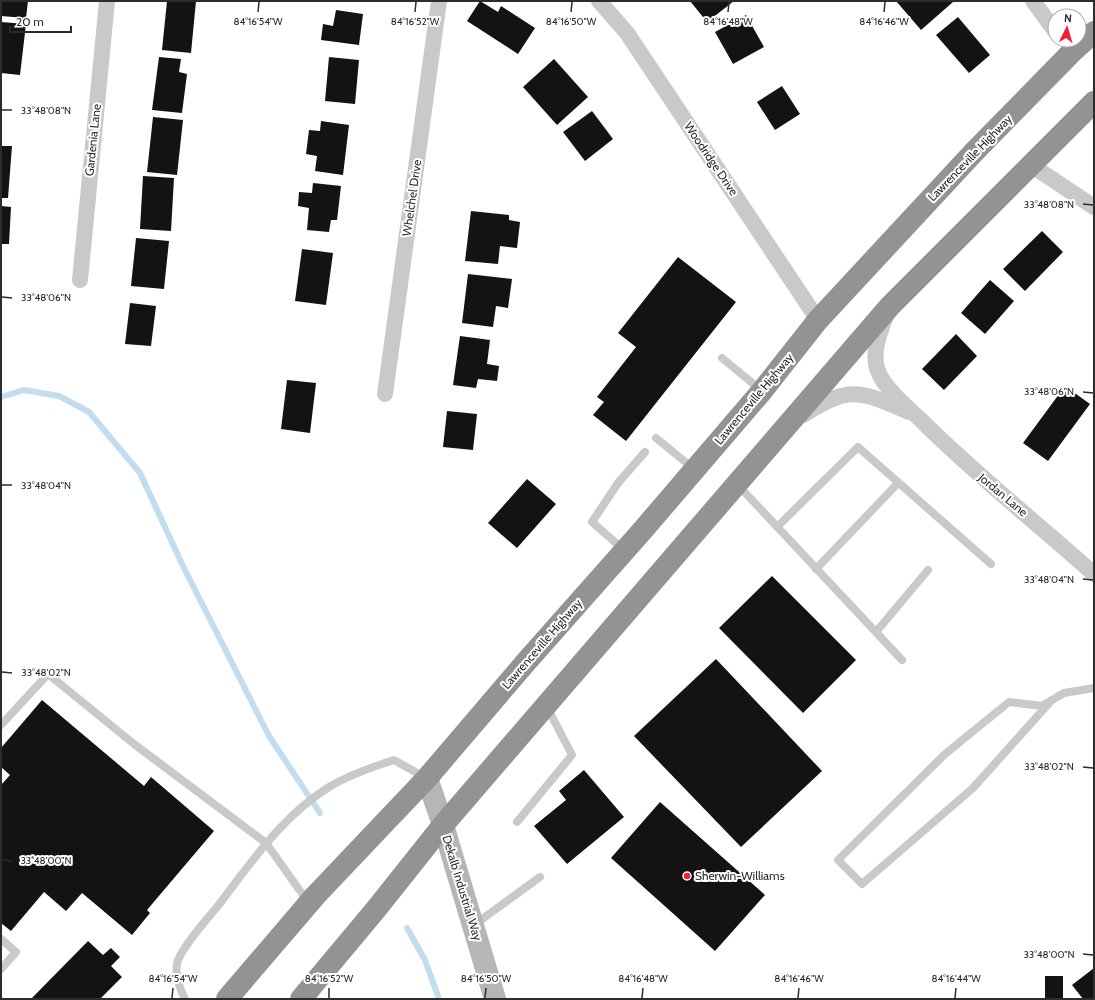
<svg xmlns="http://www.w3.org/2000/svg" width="1095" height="1000" font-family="Cabin,sans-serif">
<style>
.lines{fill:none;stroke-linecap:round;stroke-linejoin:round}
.stream{stroke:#c2dded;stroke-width:6}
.building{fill:#131313}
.lane{stroke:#c9c9c9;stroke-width:8}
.street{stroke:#c9c9c9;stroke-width:16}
.secondary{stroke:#b6b6b6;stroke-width:22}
.highway{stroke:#939393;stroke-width:22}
.ticks{fill:none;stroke:#2c2c2c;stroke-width:1.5}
.poi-dot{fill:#f31e31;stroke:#fff;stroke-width:1.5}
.labels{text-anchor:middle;stroke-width:4;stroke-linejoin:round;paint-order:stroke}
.street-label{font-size:12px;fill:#2c2c2c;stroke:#fff}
.poi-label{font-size:12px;fill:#2c2c2c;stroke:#fff;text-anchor:start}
.ticks-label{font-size:10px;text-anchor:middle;fill:#2c2c2c;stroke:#fff;stroke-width:4;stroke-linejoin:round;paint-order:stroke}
</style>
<rect width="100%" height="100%" fill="#fff"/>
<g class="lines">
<path class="stream" d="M1 397 24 390 59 396 89 412 140 473 183 566 269 736 320 813
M407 928 425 960 439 999"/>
</g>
<path class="building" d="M1 1H28L26 18 1 16Z
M167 1H196L191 53 162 50Z
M480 1 498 12 501 6 535 28 518 54 467 21Z
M690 1H734L707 22Z
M896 1H952L953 2 921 30Z
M336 10 363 14 359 45 321 40 323 24 333 26Z
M746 15 764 47 733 64 715 32Z
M958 17 990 55 969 73 936 35Z
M1 22 26 24 20 75 1 73Z
M159 57 181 59 179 72 187 74 182 113 152 110Z
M329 57 359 60 355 104 325 101Z
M554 59 588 97 557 125 523 87Z
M782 86 800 114 775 130 757 102Z
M592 111 613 139 585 161 563 132Z
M153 117 183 120 177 175 147 172Z
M321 121 349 125 343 175 315 171 317 156 306 154 309 130 320 131Z
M1 146H12L8 198H1Z
M143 176 174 178 171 231 140 229Z
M313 183 341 186 337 220H331L329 232 307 230 309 208 298 206 299 192 312 193Z
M1 206 11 207 9 244H1Z
M471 211 509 215V220L520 222 517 248 500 246 498 264 465 261Z
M1042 231 1063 252 1025 291 1003 269Z
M136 238 169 241 164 289 131 286Z
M302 249 333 253 326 305 295 301Z
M678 257 736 302 626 441 593 415 604 402 597 397 636 347 618 333Z
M468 274 512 279 508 308 496 306 493 327 462 323Z
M990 280 1014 301 985 334 961 313Z
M130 303 156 306 151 346 125 344Z
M956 334 977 356 944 390 922 369Z
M460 336 490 340 487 364 499 366 497 381 478 379 476 388 453 385Z
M287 380 316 383 310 433 281 429Z
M1065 386 1090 404 1048 461 1023 443Z
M447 411 477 414 473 450 443 447Z
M527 479 556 504 517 548 488 523Z
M772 576 856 660 803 713 719 628Z
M716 659 822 771 741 847 634 736Z
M42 700 144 786 151 777 214 831 147 910 150 913 132 935 82 893 66 911 44 892 11 931 1 923V785L10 775 1 767V748Z
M584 770 624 817 567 864 534 826 566 800 559 791Z
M660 802 765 895 715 951 611 858Z
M88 941 103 955 111 948 120 957 111 966 122 977 100 999H31Z
M1094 968V999H1083L1072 985Z
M1045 976H1063V998L1045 999Z"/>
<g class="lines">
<path class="lane" d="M722 358 762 391
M656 438 694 469
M738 485 902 660
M777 527 858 447 991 564
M624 550 592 522 618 483 645 452
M816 569 898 483
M876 632 928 570
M1051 701 973 788 862 884 838 860 944 755 1009 702 1042 706 1064 693 1094 688
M1 725 48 674 134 744 266 843 308 902
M517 822 572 755 547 707
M474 925 540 877
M1 939 16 952 1 969
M185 999C180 989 175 975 177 964 179 950 208 918 217 907 251 863 281 817 329 787 349 775 372 767 394 760L426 778"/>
<path class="street" d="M599 1 627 33 818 320
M1033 1 1055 31
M1031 165 1094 207
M80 280 107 1
M886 316C880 332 871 354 878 371 884 388 909 409 922 421 976 475 1037 523 1094 574
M385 394 439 1
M803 415C850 385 860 391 909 412"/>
<path class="secondary" d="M427 778 443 825 495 999"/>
<path class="highway" d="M227 999 315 896 427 778 526 662 642 531 762 391 818 320 974 152 1071 53 1094 32
M301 999 377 908 443 825 890 306 1094 102"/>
</g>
<path class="ticks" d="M258 12 259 2M415 12 416 2M571 12 572 2M728 12 729 2M884 12 885 2M2 110H12M1083 204 1093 205M2 297 12 298M1083 392 1093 393M2 485H12M1083 579 1093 580M2 672 12 673M1083 767 1093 768M2 860 12 861M1083 954 1093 955M172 998 173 988M329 998V988M485 998 486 988M642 998 643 988M798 998 799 988M955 998 956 988"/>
<circle class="poi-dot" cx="687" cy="876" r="4"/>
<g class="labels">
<g class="street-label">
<text transform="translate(93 140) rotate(-84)" y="4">Gardenia Lane</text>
<text transform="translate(970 158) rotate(-46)" y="4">Lawrenceville Highway</text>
<text transform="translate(711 159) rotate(56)" y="4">Woodridge Drive</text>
<text transform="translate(412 198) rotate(-82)" y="4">Whelchel Drive</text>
<text transform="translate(754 399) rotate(-50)" y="4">Lawrenceville Highway</text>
<text transform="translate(1003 495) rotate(40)" y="4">Jordan Lane</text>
<text transform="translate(542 644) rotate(-49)" y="4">Lawrenceville Highway</text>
<text transform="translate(462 888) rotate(73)" y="4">Dekalb Industrial Way</text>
</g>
<g class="poi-label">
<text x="695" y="880">Sherwin-Williams</text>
</g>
</g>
<g class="ticks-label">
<text x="258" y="25">84°16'54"W</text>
<text x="415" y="25">84°16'52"W</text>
<text x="571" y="25">84°16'50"W</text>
<text x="728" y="25">84°16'48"W</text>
<text x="884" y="25">84°16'46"W</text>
<text x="46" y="114">33°48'08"N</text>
<text x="1049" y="208">33°48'08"N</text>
<text x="46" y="301">33°48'06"N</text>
<text x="1049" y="395">33°48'06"N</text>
<text x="46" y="489">33°48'04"N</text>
<text x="1049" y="583">33°48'04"N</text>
<text x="46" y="676">33°48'02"N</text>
<text x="1049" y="770">33°48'02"N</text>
<text x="46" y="864">33°48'00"N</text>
<text x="1049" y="958">33°48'00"N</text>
<text x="173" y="982">84°16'54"W</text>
<text x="329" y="982">84°16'52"W</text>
<text x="486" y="982">84°16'50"W</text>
<text x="643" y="982">84°16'48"W</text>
<text x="799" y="982">84°16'46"W</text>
<text x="956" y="982">84°16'44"W</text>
</g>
<rect width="1095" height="1000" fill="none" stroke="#2c2c2c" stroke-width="4"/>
<g transform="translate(1067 28) rotate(5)"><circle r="19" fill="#ffffff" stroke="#ababab"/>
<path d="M0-3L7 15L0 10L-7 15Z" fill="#f31e31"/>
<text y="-6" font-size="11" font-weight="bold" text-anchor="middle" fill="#2c2c2c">N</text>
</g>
<path d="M10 26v6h61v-6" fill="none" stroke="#2c2c2c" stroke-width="2"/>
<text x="16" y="26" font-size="12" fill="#2c2c2c" stroke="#ffffff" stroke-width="3" paint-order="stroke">20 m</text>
</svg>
